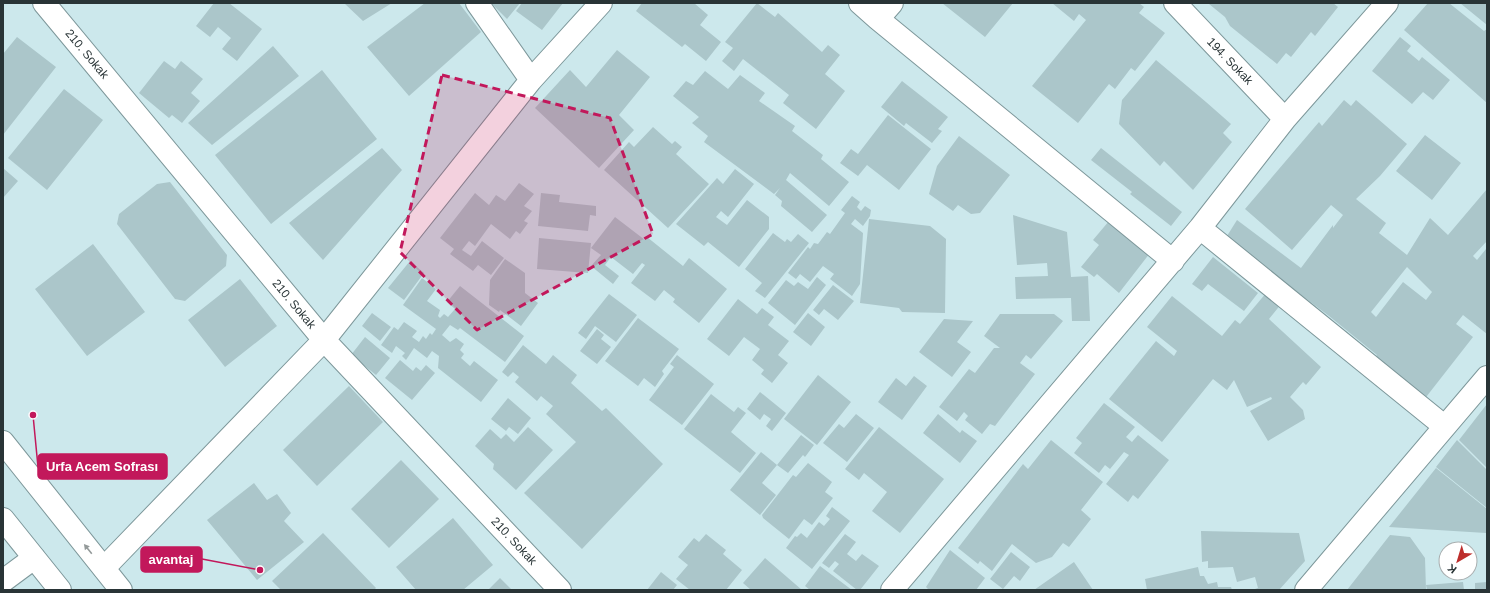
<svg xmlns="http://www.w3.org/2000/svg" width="1490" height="593" font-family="Arial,sans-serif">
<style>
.building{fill:#abc6ca;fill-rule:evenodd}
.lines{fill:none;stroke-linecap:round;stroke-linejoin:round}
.minor-casing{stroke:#7d979a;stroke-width:24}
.trunk-casing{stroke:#7d979a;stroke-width:24}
.minor{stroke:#fff;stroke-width:22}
.trunk{stroke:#fff;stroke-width:22}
.oneway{fill:#949a9a}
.marked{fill:#c2185b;fill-opacity:0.2;stroke:#c2185b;stroke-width:3;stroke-dasharray:8 5;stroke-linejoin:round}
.labels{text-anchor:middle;stroke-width:3;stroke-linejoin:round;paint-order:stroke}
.street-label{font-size:12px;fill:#293436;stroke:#fff}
.leader{fill:none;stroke:#c2185b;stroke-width:1.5}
.callout-dot{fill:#c2185b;stroke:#fff;stroke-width:1.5}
.callout{fill:#c2185b;stroke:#c2185b;stroke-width:1.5}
.callout-label{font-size:13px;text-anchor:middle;font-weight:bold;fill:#fff}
</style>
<rect width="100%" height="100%" fill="#cce8ec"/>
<path class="building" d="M214 3H229L262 29 237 61 222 49 231 38 218 27 210 37 196 26Z
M344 3H392L363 21Z
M425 3H459L481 32 409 96 367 47Z
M491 3H520L507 19Z
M522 3H563L542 30 516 11Z
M642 3H694L708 15 700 25 721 42 706 61 685 44 682 47 636 11Z
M757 3 775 17 778 13 822 52 828 45 840 55 825 74 845 91 816 129 783 103 789 95 743 59 734 71 722 61 733 48 725 42Z
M942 3H1013L985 37Z
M1052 3H1139L1144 7 1139 13 1165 33 1135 71 1131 68 1115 89 1109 84 1078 123 1032 86 1086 20 1079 14 1074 21Z
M1210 3H1333L1338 7 1315 36 1311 32 1291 57 1286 53 1277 64 1230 26 1225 17 1209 4Z
M1428 3H1449L1484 31 1487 29V103L1404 30Z
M1460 3H1487V25Z
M17 37 56 67 3 135V54Z
M1400 37 1411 46 1407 51 1419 61 1422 57 1450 80 1433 100 1423 92 1412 104 1372 71Z
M273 46 299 76 212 145 188 123Z
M617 50 650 77 619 115 634 130 599 168 535 108 570 70 586 87Z
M1156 60 1206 102 1231 124 1223 133 1232 142 1193 190 1164 161 1160 166 1119 124 1122 100Z
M164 61 175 69 181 61 203 79 191 93 200 101 182 123 172 115 169 118 139 93Z
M322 70 377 139 271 224 215 155Z
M705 71 728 89 740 75 765 93 759 101 795 126 792 131 823 155 821 159 849 182 829 206 790 173 786 180 827 215 812 232 781 206 782 201 775 195 780 188 774 194 704 142 708 136 692 123 699 117 673 96 686 81 693 85Z
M902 81 948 117 938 129 942 131 932 143 906 123 904 126 881 107Z
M64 89 103 120 47 190 8 158Z
M1344 100 1351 106 1356 100 1407 144 1380 176 1356 199 1386 223 1379 233 1407 255 1430 218 1448 235 1487 189V241L1473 256 1477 260 1486 249 1487 250V334L1463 315 1456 324 1473 337 1423 401 1373 360 1377 355 1329 316 1288 285 1284 291 1222 244 1237 220 1301 268 1333 225V228L1343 215 1331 205 1292 250 1245 209 1319 122 1322 126ZM1407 267 1432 292 1426 300 1403 282 1376 317 1371 312Z
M888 115 931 149 899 190 867 165 858 176 840 163 851 149 858 154Z
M653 127 672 144 675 141 682 147 676 154 709 184 668 228 604 170 629 142 634 147Z
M1425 135 1461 163 1432 200 1396 171Z
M959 136 1010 175 980 213 971 214 958 205 953 211 929 194 937 166Z
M382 148 402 170 323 260 289 223Z
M1101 148 1182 212 1171 226 1130 194 1132 192 1091 160Z
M3 168 18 181 3 198Z
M735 169 754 184 728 217 721 211 716 217 727 225 747 200 769 217V229L739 267 708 242 704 246 676 224 717 178 723 184Z
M170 182 227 255 226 266 185 301 175 299 117 224 119 214 157 184Z
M519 183 534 194 524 206 532 211 524 221 528 223 520 234 516 231 510 239 491 224 475 246 469 241 462 250 471 256 482 241 504 258 491 275 478 265 473 271 450 254 454 249 440 238 475 193 489 205 496 195 505 201Z
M541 193 560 195 559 202 596 206V216L590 215 588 231 538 226Z
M852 196 860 202 857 207 861 211 865 206 871 210 870 216 863 226 855 219 851 224 863 233 860 284 852 296 830 279 834 274 823 266 810 282 800 274 796 279 788 273 808 247 810 249 814 243 818 244 827 232 830 234 845 213 841 210Z
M1013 215 1067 232 1071 277 1088 276 1090 321H1072L1071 298 1016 299 1015 277 1048 276 1047 263 1017 265Z
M615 217 645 240 647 237 683 266 689 258 727 289 699 323 673 302 675 299 664 290 655 301 631 283 645 265 642 263 633 274 611 257 605 265 619 276 613 284 591 266 601 255 591 248Z
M869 219 930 226 946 239 945 313 902 312 899 308 860 303Z
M1109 221 1150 253 1119 293 1097 274 1094 277 1081 267 1099 245 1093 240Z
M773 233 785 242 787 239 791 242 798 234 809 243 765 298 755 291 762 283 745 269Z
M539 238 591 243 588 273 537 269Z
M93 244 145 312 87 356 35 289Z
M1213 257 1258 293 1244 311 1208 284 1202 291 1192 284Z
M505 259 525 273V293L538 303 521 326 500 310 499 312 489 305 490 280Z
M410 261 424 273 404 300 388 288Z
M817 277 826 285 795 325 768 303 786 280 794 286 798 282 808 289Z
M422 278 436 289 427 301 440 310 438 316 440 318 444 314 448 317 455 309 447 302 460 286 524 336 505 362 460 328 458 330 450 325 442 335 450 342 456 338 464 344 460 350 464 354 461 358 470 366 474 361 498 380 481 402 438 368 439 356 432 351 427 358 414 348 406 360 402 356 405 353 396 346 392 353 381 345 394 327 398 330 404 322 417 331 412 337 419 342 423 336 426 339 430 333 432 335 436 329 403 305Z
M240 279 277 326 225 367 188 320Z
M833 285 854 301 838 320 824 309 819 315 813 310Z
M1267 292 1286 298 1269 319 1321 367 1306 385 1303 382 1290 397 1303 410 1305 419 1268 441 1250 411 1272 399 1271 397 1247 407 1234 380 1227 390 1213 379 1162 442 1109 399 1156 341 1174 356 1177 351 1147 327 1172 296 1222 336 1235 320 1240 324Z
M609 294 637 315 616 342 595 326 586 339 578 333Z
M738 299 757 314 762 308 774 317 768 325 789 341 778 355 788 363 772 383 761 374 764 370 752 360 760 349 744 337 729 356 707 339Z
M372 313 391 327 380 341 362 326Z
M808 313 825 327 811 346 793 332Z
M1000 314H1054L1063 321 1031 359 1026 355 1020 363 1035 374 995 426 990 424 982 434 965 420 968 416 964 412 957 421 939 407 969 369 975 373 994 348H1000L984 336Z
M638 318 679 349 662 371 664 374 655 387 644 378 638 386 605 361Z
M944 319 973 321 957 342 971 352 952 377 919 352Z
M597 329 604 335 601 339 611 347 597 364 580 351Z
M365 337 390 358 376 375 351 355Z
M523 345 546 364 553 355 577 375 571 383 602 411 606 408 663 464 582 549 524 493 576 442 546 414 553 406 541 396 537 401 515 382 519 377 513 372 508 377 502 372Z
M677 355 714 384 682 425 649 400 674 367 670 364Z
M400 360 413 371 416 367 421 371 426 365 435 373 412 400 385 378Z
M818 375 851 402 817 445 784 419Z
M914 376 927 386 902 420 878 402 896 378 906 386Z
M349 386 383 422 317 486 283 450Z
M760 392 786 413 772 431 766 426 771 419 764 414 760 420 747 409Z
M711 394 734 412 738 407 746 413 731 432 756 453 740 473 684 429Z
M508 398 531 418 518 434 509 427 506 431 491 419Z
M1104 403 1135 427 1126 437 1132 442 1138 435 1169 460 1138 499 1133 495 1128 502 1106 484 1129 455 1124 452 1110 469 1105 465 1099 473 1074 453 1082 443 1076 438Z
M1487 404V468L1459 440Z
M856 414 874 428 847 462 823 443 839 424 844 428Z
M938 414 960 433 962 430 977 441 960 463 923 433Z
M528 427 553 450 516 490 493 469 494 464 475 446 490 429 501 439 506 434 514 442Z
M879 427 944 479 900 533 872 511 887 492 864 473 859 480 845 469Z
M801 435 814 445 805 457 803 455 788 473 777 465Z
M1051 440 1103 482 1081 510 1091 519 1069 547 1063 543 1052 557 1036 563 1012 544 992 571 980 561 978 564 958 548 1023 464 1028 469Z
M1457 440 1487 470V508L1436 467Z
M761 452 777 465 762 483 776 495 760 515 730 490Z
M401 460 439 499 389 548 351 509Z
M808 463 832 482 825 492 833 498 812 525 804 519 789 539 763 518 762 515 793 475 796 477Z
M1436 468 1487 509 1486 533 1389 527Z
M254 483 267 500 277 494 291 513 284 521 304 542 257 580 207 520Z
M832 507 850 521 812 569 786 548 795 536 797 537 801 533 807 538 819 522 824 526 830 519 826 516Z
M453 518 493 565 463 590H416L396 567Z
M1201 531 1299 533 1305 561 1279 590H1252L1258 588 1255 577 1237 582 1233 567 1208 568V561L1202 562Z
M323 533 376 588 374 590H281L272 581Z
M706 534 726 550 723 554 742 570 726 590H690L676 579 688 565 678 557 694 538 699 542Z
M845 534 856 542 847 554 856 561 862 554 879 566 860 590H857L833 571 839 564 835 561 829 568 822 563Z
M1390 535 1410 537 1425 558 1426 590H1347Z
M950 550 985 578 976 590 969 589 968 590H929L926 587Z
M1011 552 1030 567 1020 581 1014 576 1003 589 990 579Z
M765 558 802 590H751L743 583Z
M1074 562 1093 590H1034Z
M820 566 852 590H810L805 586Z
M1198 567 1200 576H1204L1208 584 1217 582 1218 587H1231L1232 590H1147L1145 579Z
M661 572 677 585 673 590H647Z
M500 578 512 590H488Z
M1463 582 1464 590H1427L1426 585Z
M1487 582V590H1475V583Z"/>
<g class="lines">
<g class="minor-casing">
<path id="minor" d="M44 3 324 340 560 590
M477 3 531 80
M860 3 878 19 892 3
M1175 3 1285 119
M878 19 1173 261
M1200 228 1444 426
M104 568 324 340 531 80 601 3
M3 581 34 558
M892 590 1200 228 1285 119 1387 3
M1306 590 1487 377"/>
</g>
<g class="trunk-casing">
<path id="trunk" d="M3 442 121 590
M3 519 60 590"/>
</g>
<use href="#minor" class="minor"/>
<use href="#trunk" class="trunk"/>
</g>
<defs><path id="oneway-solid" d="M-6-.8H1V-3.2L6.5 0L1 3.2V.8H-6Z"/></defs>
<use class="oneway" href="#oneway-solid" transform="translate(88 549) rotate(-129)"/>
<path class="marked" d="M442 75 610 118 653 234 477 330 400 252Z"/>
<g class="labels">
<g class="street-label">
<text transform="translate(87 54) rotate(50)" y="4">210. Sokak</text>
<text transform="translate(1230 61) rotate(46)" y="4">194. Sokak</text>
<text transform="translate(294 304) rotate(50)" y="4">210. Sokak</text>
<text transform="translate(514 541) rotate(47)" y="4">210. Sokak</text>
</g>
</g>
<path class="leader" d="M33 415L38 467M260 570L202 559"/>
<g class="callout-dot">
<circle cx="33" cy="415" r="4"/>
<circle cx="260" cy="570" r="4"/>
</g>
<g class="callout">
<rect x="38" y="454" width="129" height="25" rx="4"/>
<rect x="141" y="547" width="61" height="25" rx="4"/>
</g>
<g class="callout-label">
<text x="102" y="471">Urfa Acem Sofrası</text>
<text x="171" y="564">avantaj</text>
</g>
<rect width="1490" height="593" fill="none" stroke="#293436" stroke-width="8"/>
<g transform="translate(1458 561) rotate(218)"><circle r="19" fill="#ffffff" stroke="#a9aeaf"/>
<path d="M0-3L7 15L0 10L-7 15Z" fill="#bd2e2c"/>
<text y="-6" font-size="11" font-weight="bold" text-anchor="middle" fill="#293436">K</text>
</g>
</svg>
